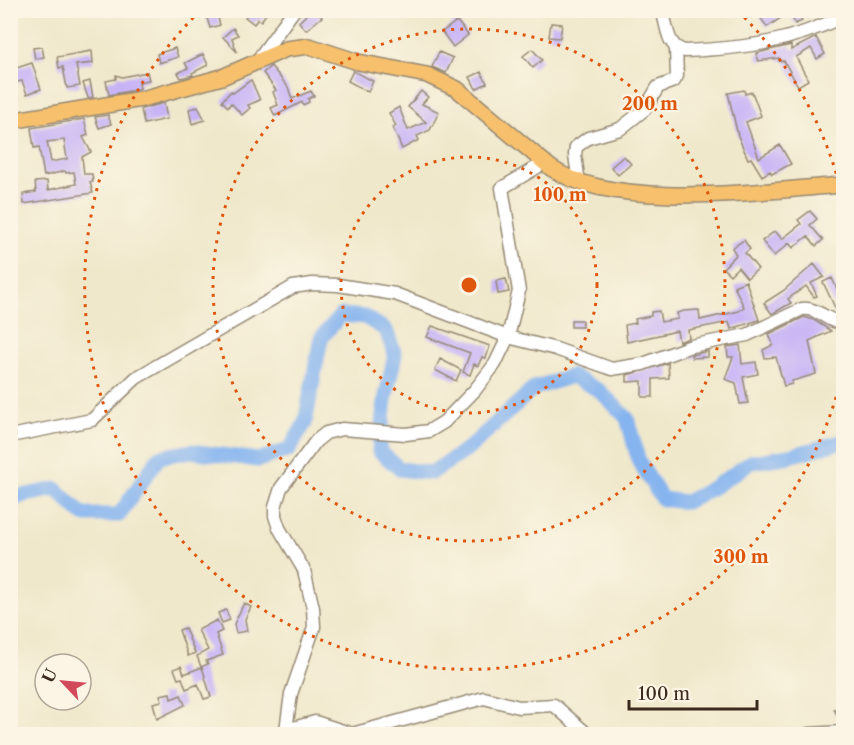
<svg xmlns="http://www.w3.org/2000/svg" width="854" height="745" font-family="'Libre Caslon Text',serif">
<style>
.lines{fill:none;stroke-linecap:round;stroke-linejoin:round}
.river{stroke:#85b4ef;stroke-width:15}
.building{fill:#c4b0f7;fill-rule:evenodd}
.minor-casing{stroke:#968974;stroke-width:15}
.major-casing{stroke:#968974;stroke-width:18}
.minor{stroke:#fff;stroke-width:12}
.major{stroke:#f7c06c;stroke-width:15}
.ring{fill:none;stroke:#df570d;stroke-width:3;stroke-dasharray:3 6}
.centre{fill:#df570d;stroke:#fcf5e5;stroke-width:3}
.ring-label{font-size:18px;text-anchor:middle;font-weight:bold;fill:#df570d;stroke:#fcf5e5;stroke-width:4.5;stroke-linejoin:round;paint-order:stroke}
</style>
<rect width="100%" height="100%" fill="#fcf5e5"/>
<filter id="ink" filterUnits="userSpaceOnUse"><feTurbulence type="fractalNoise" baseFrequency=".0167" numOctaves="2"/><feDisplacementMap in="SourceGraphic" scale="12" xChannelSelector="R" yChannelSelector="G"/><feConvolveMatrix kernelMatrix="1 2 1 2 8 2 1 2 1" color-interpolation-filters="sRGB"/></filter>
<filter id="wash" filterUnits="userSpaceOnUse"><feTurbulence type="fractalNoise" baseFrequency=".008" numOctaves="4" result="noise"/><feDisplacementMap in="SourceGraphic" scale="24" xChannelSelector="R" yChannelSelector="G"/><feGaussianBlur stdDeviation="1.35" result="paint"/><feColorMatrix in="noise" values="0 0 0 0 0 0 0 0 0 0 0 0 0 0 0 0 0 1.4 0 .05"/><feComposite in="paint" operator="in"/></filter>
<g filter="url(#wash)">
<rect width="100%" height="100%" fill="#f0e8cb"/>
<g class="lines">
<path class="river" d="M10 502 21 496 56 489 83 515H119L159 457 191 451 258 460 289 450 305 423 321 338 341 315 365 317 386 330 395 355 385 400 379 451 400 469 431 473 468 449 534 388 572 376 600 391 627 418 639 462 662 499 686 502 714 487 751 462 790 456 844 441"/>
</g>
<g id="blocks">
<path class="building" d="M253 10H269L261 21 258 19 254 24 245 17Z
M311 10H316L322 17 306 30 299 22Z
M761 10H798L802 21 795 24 790 12 767 27 757 13Z
M216 11 220 25 210 28 206 15Z
M457 21 468 35 453 47 442 32Z
M551 23 562 24 560 38 549 37Z
M233 28 238 35 232 38 237 52 223 37Z
M816 37 825 54 817 59 811 48 796 57 808 80 798 86 784 61H779V58L758 61 757 53 791 45V50Z
M42 47 44 57 35 59 33 48Z
M175 48 178 57 159 63 157 54Z
M532 49 542 60 533 68 523 56Z
M92 51 93 63 76 65 80 86 67 88 63 67 59 68 57 57Z
M439 52 453 58 446 73 432 67Z
M203 54 208 65 192 73 193 75 181 78 178 73 188 68 185 63Z
M32 63 41 89 27 94 22 81 10 83V70Z
M271 66 288 87 292 99 311 91 314 96 308 99 309 102 303 105 302 102 275 116 271 108 278 105 273 92 276 90 263 73Z
M353 71 373 81 368 92 348 81Z
M147 72 149 80 139 82 140 89 109 95 106 81 116 79V75L122 77Z
M481 72 487 83 476 89 470 77Z
M251 80 260 100 248 105 250 108 242 115 231 103 228 107 222 101 231 91 233 93Z
M90 81 93 97 88 98 83 83Z
M744 90 745 94 752 92 761 116 746 122 759 158 780 145 791 164 772 174 770 171 762 176 751 158 748 159 738 136 728 93Z
M421 91 428 97 422 104 439 112 430 130 417 136 419 140 402 149 393 128 396 126 389 113 399 107 408 130 426 122 408 107Z
M164 103 167 119 144 124 141 109Z
M198 107 205 120 192 124 189 109Z
M108 115 111 124 99 128 95 117Z
M84 119 88 135 83 137 91 152 82 157 84 174H92L93 182H90L93 193 24 204 23 194 36 192 35 182 47 181 48 190 76 184 74 172 66 173 65 171 44 176 39 147 34 148 31 128ZM64 140 67 159 51 162 47 142Z
M624 156 631 164 618 175 611 167Z
M810 211 817 219 810 225 823 240 816 246 808 236 793 248 789 243 774 256 762 241 775 231 782 239 801 224 798 220Z
M744 240 750 249 745 253 758 269 747 278 738 267 730 275 723 268 736 255 732 248Z
M814 264 824 277 811 283 817 296 814 297 806 286 788 299 791 303 772 314 764 303 783 291Z
M832 278 840 296 843 294V311L838 314 823 282Z
M506 279 509 292 498 294 496 281Z
M746 281 759 320 731 329 729 322 688 330 689 338 679 342 677 331 627 342 625 325 636 323 635 319 651 316V312L659 311 661 322 678 319 677 313 684 311 699 310 700 320 739 311 744 307 734 286Z
M804 317 814 320 831 331 809 341 816 374 792 381V384L784 386 776 357 765 358 763 350 773 345 769 334Z
M571 320H582V327H571Z
M432 326 490 346 486 358 482 357 478 366 474 364 470 375 463 372 470 353 427 337Z
M740 345 742 364 756 362 758 374 743 377 748 403 740 404 736 383 725 379 733 357H728L727 347Z
M708 351V357L692 358 691 355Z
M440 359 461 370 456 381 435 370Z
M668 363 669 378 653 379V397H642V381L627 382V375Z
M244 603 251 607 245 619 247 631 236 633 234 624Z
M226 610 230 620 222 623 218 613Z
M217 620 222 631 216 634 223 655 206 661 208 664 201 667 197 656 208 650 198 630Z
M185 628 195 653 188 656 179 630Z
M181 666 184 674 202 667 211 697 204 699 198 684 186 689 182 678 178 679 174 669Z
M170 693 171 699 181 695 185 705 157 719 153 703 162 701 160 695Z
M843 705V714L838 717 834 709Z"/>
</g>
</g>
<g filter="url(#ink)">
<use href="#blocks" fill-opacity="0" stroke="#968974" stroke-width="1.5"/>
<g class="lines">
<g class="minor-casing">
<path id="minor" d="M662 10C668 27 666 47 685 51 746 48 788 43 844 16
M257 61 294 10
M579 183 575 155 576 147 588 138 620 129 645 109 658 87 674 81 677 76 676 49
M10 436 92 420 136 378 293 287 312 284 338 285 395 294 508 337 556 349 612 369 643 364 691 346 747 335 802 309C818 307 828 323 844 323
M286 730 315 722 352 734 484 698 519 707 554 705 587 734
M281 734 286 730 291 694 314 627 313 608 304 570 279 528 275 516V507L281 488 316 441 326 433 342 429 406 434 429 431 444 422 475 390 495 364 508 337 519 291 502 188 544 163
M808 734 844 732"/>
</g>
<g class="major-casing">
<path id="major" d="M10 121 142 99 222 77 286 49 309 46 358 62 427 75 457 89 551 168C615 212 766 190 844 185"/>
</g>
<use href="#minor" class="minor"/>
<use href="#major" class="major"/>
</g>
</g>
<g class="ring">
<circle cx="469" cy="285" r="128"/>
<circle cx="469" cy="285" r="256"/>
<path d="M843 371A384 384 0 1 1 200 11M738 11A384 384 0 0 1 843 199"/>
</g>
<circle cx="469" cy="285" r="9" class="centre"/>
<g class="ring-label">
<text x="650" y="110">200 m</text>
<text x="560" y="201">100 m</text>
<text x="741" y="563">300 m</text>
</g>
<rect width="854" height="745" fill="none" stroke="#fcf5e5" stroke-width="36"/>
<g transform="translate(63 682) rotate(296)"><circle r="28" fill="#fcf5e5" stroke="#afa495" stroke-width="1.5"/>
<path d="M0-4.5L10 22L0 15L-10 22Z" fill="#d1495b"/>
<text y="-9" font-size="16" font-weight="bold" text-anchor="middle" fill="#3b2a1e">U</text>
</g>
<path d="M629 700v9h128v-9" fill="none" stroke="#3b2a1e" stroke-width="3"/>
<text x="638" y="700" font-size="18" fill="#3b2a1e" stroke="#fcf5e5" stroke-width="4.5" paint-order="stroke">100 m</text>
</svg>
